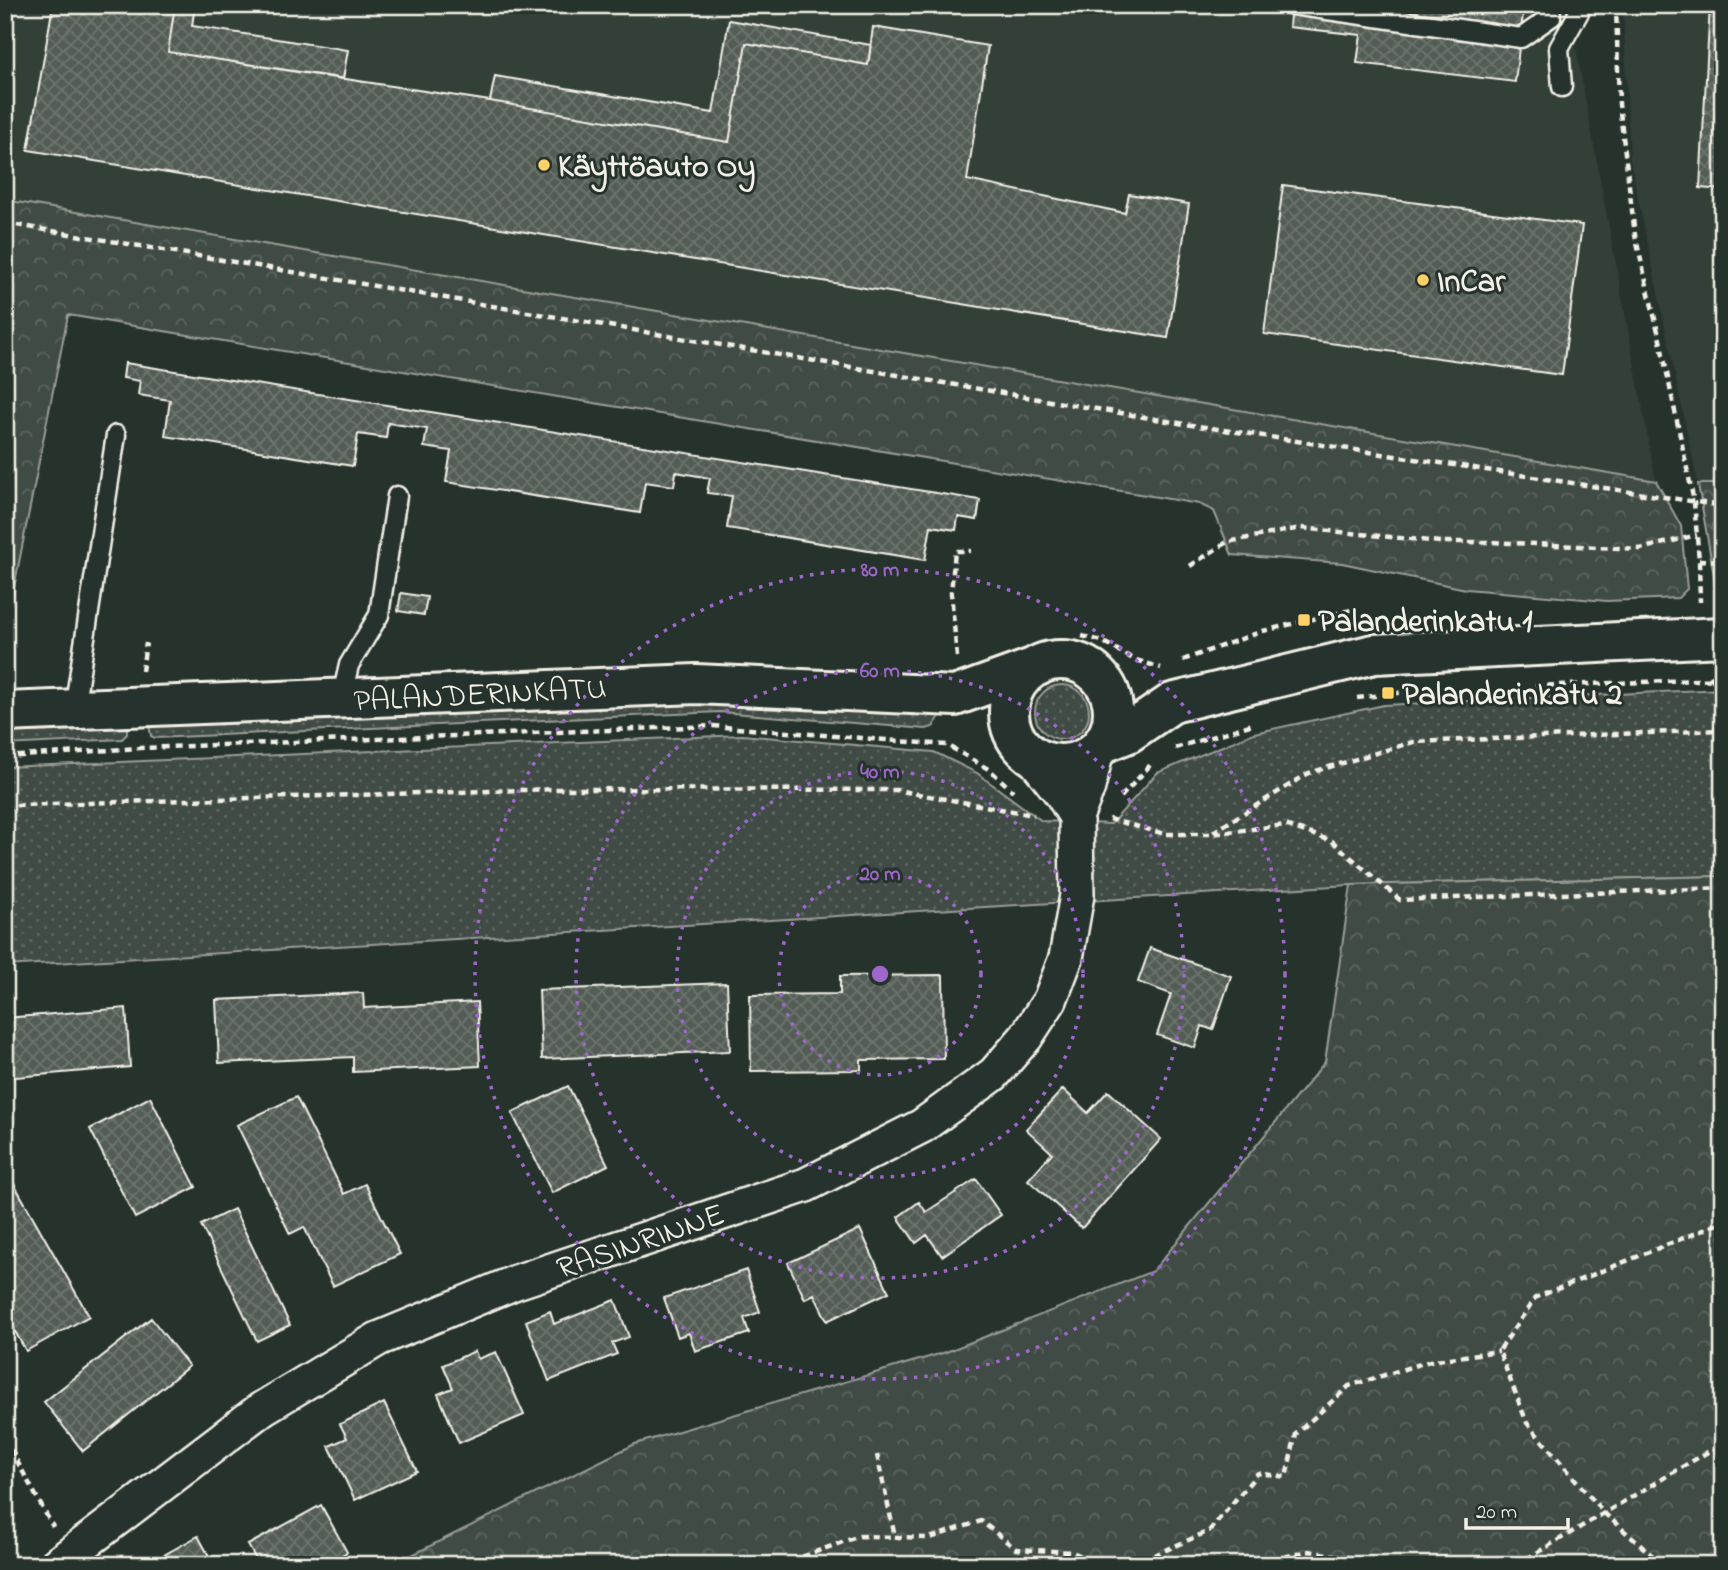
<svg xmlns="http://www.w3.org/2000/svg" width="1728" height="1570" font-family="'Indie Flower',sans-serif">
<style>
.built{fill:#333f39}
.grass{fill:url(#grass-dots);stroke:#9a9e96;stroke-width:2}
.forest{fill:url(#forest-crowns);stroke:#9a9e96;stroke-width:2}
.building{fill:url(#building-cross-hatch);stroke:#f4f1e8;stroke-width:2}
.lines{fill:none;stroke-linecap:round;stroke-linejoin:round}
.service-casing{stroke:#f4f1e8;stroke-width:23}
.minor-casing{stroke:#f4f1e8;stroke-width:38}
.tertiary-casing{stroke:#f4f1e8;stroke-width:44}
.path{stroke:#f4f1e8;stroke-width:4.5;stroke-dasharray:7 5;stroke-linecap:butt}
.service{stroke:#26332d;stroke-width:18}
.minor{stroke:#26332d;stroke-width:33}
.tertiary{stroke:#26332d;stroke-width:38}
.ring{fill:none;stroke:#9f67cb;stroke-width:3.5;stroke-dasharray:3.5 7}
.poi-dot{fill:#ffd166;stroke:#26332d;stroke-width:2.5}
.labels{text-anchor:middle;stroke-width:6;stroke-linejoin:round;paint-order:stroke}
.poi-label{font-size:32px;font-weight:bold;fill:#f4f1e8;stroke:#26332d;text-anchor:start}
.street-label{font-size:32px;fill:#f4f1e8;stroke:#26332d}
.centre{fill:#9f67cb;stroke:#26332d;stroke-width:3.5}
.ring-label{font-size:21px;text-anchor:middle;font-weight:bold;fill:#9f67cb;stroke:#26332d;stroke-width:6;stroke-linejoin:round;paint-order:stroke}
</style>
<defs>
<pattern id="grass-dots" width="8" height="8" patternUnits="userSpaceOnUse" patternTransform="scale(1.75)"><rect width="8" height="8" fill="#414b45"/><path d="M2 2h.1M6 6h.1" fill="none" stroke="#5d6560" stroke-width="1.8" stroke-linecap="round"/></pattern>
<pattern id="forest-crowns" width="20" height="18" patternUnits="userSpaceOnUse" patternTransform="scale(1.75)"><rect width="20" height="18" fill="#414b45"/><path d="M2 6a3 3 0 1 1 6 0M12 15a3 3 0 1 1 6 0" fill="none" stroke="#5d6560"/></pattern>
<pattern id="building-cross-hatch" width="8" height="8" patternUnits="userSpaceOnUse" patternTransform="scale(1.75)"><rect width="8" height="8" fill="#525c55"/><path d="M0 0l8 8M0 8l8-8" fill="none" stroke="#6c746d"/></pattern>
</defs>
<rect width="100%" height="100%" fill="#26332d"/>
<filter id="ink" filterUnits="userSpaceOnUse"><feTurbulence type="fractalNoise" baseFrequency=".0143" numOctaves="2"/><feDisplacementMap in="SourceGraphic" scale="14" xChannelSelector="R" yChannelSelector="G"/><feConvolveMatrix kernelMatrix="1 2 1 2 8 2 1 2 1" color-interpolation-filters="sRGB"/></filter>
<g filter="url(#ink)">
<path class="built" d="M5 5H1568L1656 481 5 200Z
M1623 5H1723V484H1698L1630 160Z"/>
<path class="grass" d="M1035 712a27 27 0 1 1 54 0a27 27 0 1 1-54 0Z
M1723 689V876L1351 885 5 966V767L742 735 934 752 977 773 1042 821 1111 824 1157 773 1254 733 1384 705Z
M725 695 942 713 933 727 926 729 720 712 155 738 151 736 149 725Z
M127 725V734L122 739 5 745V727Z"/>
<path class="forest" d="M5 200 1656 481 1681 526 1687 589 1678 598 1607 601 1466 589 1342 563 1232 555 1214 511 1199 504 68 315 5 633Z
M1698 484H1723V590L1715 581Z
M1723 876V1565H392L635 1444 946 1352 1153 1271 1325 1062 1351 885Z"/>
<path class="building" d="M53 5H175L168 52 490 101 729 142 746 43 868 65 873 27 988 46 967 180 1125 213 1129 194 1189 204 1168 338 28 150Z
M175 5H195L192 26 348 50 343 79 168 52Z
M1111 5H1143L1114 14Z
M1291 5H1524L1515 82 1357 63 1361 35 1289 27Z
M1710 5H1723V190L1700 188Z
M729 20 871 45 868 65 746 43 729 142 490 101 495 76 713 113Z
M1283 185 1582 225 1562 375 1264 334Z
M125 363 980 500 977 520 958 517 956 530 931 526 925 560 727 528 732 496 707 493 710 478 676 472 674 486 645 482 640 513 446 482 451 451 424 447 427 429 388 423 386 438 358 434 353 466 165 436 170 400 138 395 140 381 123 378Z
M401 593 427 597 424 615 398 611Z
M1150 948 1231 976 1213 1030 1202 1026 1195 1048 1157 1035 1171 994 1138 982Z
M943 975 944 1059 861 1060V1070L751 1071 750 995 840 994V976Z
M727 983 730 1051 542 1059 539 990Z
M363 993 364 1008 477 1002 480 1066 353 1072V1057L219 1063 216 1000Z
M126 1008 130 1067 5 1078V1018Z
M568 1086 608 1165 552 1193 512 1113Z
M1063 1089 1088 1113 1108 1091 1161 1139 1082 1228 1028 1180 1052 1153 1026 1129Z
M150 1097 196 1187 135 1218 90 1129Z
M296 1097 344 1194 365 1184 400 1254 333 1286 304 1227 290 1234 237 1125Z
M5 1168 89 1316 26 1351 5 1314Z
M976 1179 1001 1215 942 1256 927 1235 916 1243 898 1217 919 1202 926 1212Z
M234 1209 290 1325 257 1341 201 1225Z
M860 1229 889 1292 827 1321 814 1294 805 1299 788 1263Z
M746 1270 760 1312 744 1318 749 1333 695 1351 689 1333 678 1337 664 1298Z
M615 1300 629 1337 612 1343 617 1354 549 1381 526 1321 550 1311 554 1324Z
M151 1318 189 1366 83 1451 44 1402Z
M475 1351 478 1359 496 1352 524 1415 459 1443 438 1394 453 1388 443 1365Z
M384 1403 417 1471 355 1500 329 1446 347 1438 340 1424Z
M321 1505 347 1552 324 1565H259L248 1545Z
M198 1536 214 1565H146Z"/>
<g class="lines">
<g class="service-casing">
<path id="service" d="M1293 5 1521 38 1551 17 1550 5
M1562 87 1559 48 1583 5
M341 700 349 665 379 615 397 496
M74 710 116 435"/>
</g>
<g class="minor-casing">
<path id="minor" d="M1030 754 1061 793 1076 817
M56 1565 263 1408 378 1339 516 1282 806 1185 922 1126 994 1074 1026 1037 1050 1000 1066 958 1077 895 1076 817 1088 787 1097 750"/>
</g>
<g class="tertiary-casing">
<path id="tertiary" d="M1009 712a52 52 0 1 1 104 0a52 52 0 1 1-104 0Z
M5 712 696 684 955 696 1038 666
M1103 743 1128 733 1172 703 1374 654 1723 637"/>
</g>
<path class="path" d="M1616 5 1619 104 1635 235 1660 340 1694 502 1699 560 1700 602
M5 223 1185 424 1723 506
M1699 560 1723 561
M1190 566 1227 542 1301 528 1440 542H1491L1640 549 1697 535
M1082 636 1102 641 1133 659 1161 668
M957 657 951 593 955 551H971
M1183 660 1263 631 1355 609
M142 671 146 643
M1710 676 1723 693
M1535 686 1723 679
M1357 698 1414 691
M1175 748 1253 724
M5 757 140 748 713 726 947 745 990 770 1013 791
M1121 797 1153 762
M5 811 18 805 557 789 896 790 1034 815
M1109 819 1165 834H1211L1285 825 1332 841 1400 900 1723 888
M1213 832 1309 773 1413 742 1723 730
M5 1439 53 1527
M877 1455 895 1537
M780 1565 859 1536 930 1538 981 1521 1016 1549 1072 1552 1102 1565
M1132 1565 1209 1531 1258 1473 1286 1477 1296 1434 1349 1386 1430 1361 1499 1351
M1249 1565 1309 1551 1393 1565
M1516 1565 1723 1443
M1663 1565 1604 1513 1527 1423 1499 1351 1535 1298 1723 1222"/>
<use href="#service" class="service"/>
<use href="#minor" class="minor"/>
<use href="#tertiary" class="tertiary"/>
</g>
</g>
<g class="ring">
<circle cx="880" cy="974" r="101"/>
<circle cx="880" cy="974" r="203"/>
<circle cx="880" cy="974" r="304"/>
<circle cx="880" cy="974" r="405"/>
</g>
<g class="poi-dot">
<circle cx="544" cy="165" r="7"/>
<circle cx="1423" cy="280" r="7"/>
<rect x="1297" y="613" width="14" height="14" rx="3.5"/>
<rect x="1381" y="686" width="14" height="14" rx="3.5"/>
</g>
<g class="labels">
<g class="poi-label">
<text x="558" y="176">Käyttöauto Oy</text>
<text x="1437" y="291">InCar</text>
<text x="1318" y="631">Palanderinkatu 1</text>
<text x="1402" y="704">Palanderinkatu 2</text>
</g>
<g class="street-label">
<text transform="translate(480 693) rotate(-3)" y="11">PALANDERINKATU</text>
<text transform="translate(640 1240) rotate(-19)" y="11">RASINRINNE</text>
</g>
</g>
<circle cx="880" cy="974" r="10" class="centre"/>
<g class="ring-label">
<text x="880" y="576">80 m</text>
<text x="880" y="677">60 m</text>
<text x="880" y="778">40 m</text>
<text x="880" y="880">20 m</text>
</g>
<rect width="1728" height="1570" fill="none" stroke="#26332d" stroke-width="28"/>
<rect x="14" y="14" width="1700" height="1542" fill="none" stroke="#f4f1e8" stroke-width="2.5" filter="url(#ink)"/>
<path d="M1466 1518v10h102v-10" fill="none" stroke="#f4f1e8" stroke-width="3.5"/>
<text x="1476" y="1518" font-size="21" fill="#f4f1e8" stroke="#26332d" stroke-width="5" paint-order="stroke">20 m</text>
</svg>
